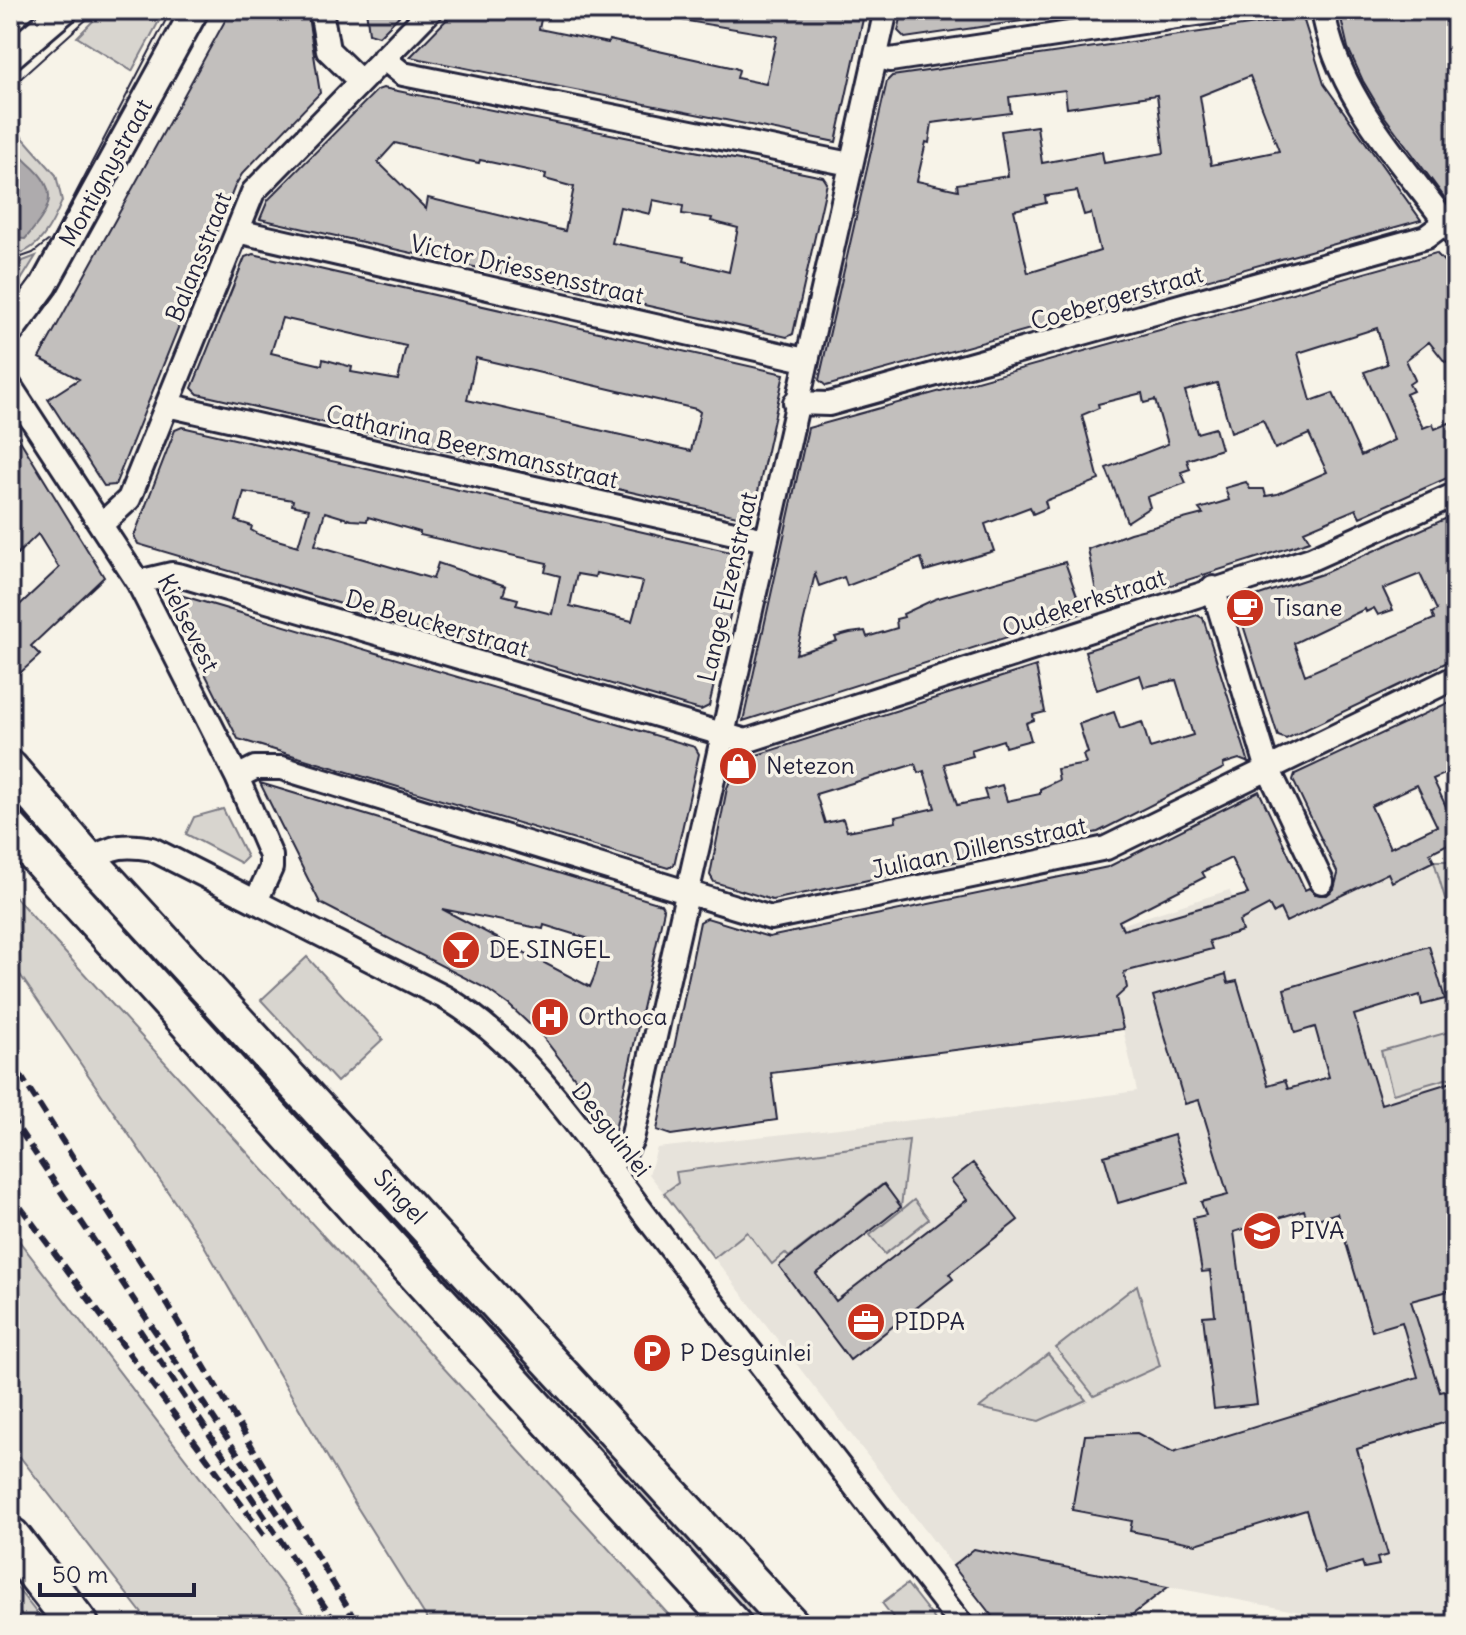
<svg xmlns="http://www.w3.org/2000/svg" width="1466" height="1635" font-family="Delius,sans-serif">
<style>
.built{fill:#e7e3db}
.green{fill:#d8d5cf;stroke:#7d7c85;stroke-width:2}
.water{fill:#aeabad;stroke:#76747f;stroke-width:2}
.building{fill:#c2bfbd;stroke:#22223b;stroke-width:2;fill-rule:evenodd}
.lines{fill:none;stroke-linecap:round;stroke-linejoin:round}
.minor-casing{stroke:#22223b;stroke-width:28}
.tertiary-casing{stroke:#22223b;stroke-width:32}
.primary-casing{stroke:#22223b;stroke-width:40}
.motorway-casing{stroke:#22223b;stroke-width:46}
.minor{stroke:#f7f3e8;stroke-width:22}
.tertiary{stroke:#f7f3e8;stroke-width:26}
.primary{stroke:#f7f3e8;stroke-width:34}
.motorway{stroke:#f7f3e8;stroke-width:40}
.tram{stroke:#22223b;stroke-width:2}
.rail{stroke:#22223b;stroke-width:6;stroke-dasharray:12 6;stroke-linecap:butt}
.labels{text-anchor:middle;stroke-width:7;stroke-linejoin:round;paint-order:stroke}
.street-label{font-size:24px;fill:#22223b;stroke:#f7f3e8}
.poi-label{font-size:24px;fill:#22223b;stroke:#f7f3e8;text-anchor:start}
</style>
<rect width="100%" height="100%" fill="#f7f3e8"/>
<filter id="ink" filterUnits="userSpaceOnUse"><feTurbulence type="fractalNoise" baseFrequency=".0125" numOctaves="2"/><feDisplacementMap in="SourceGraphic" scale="16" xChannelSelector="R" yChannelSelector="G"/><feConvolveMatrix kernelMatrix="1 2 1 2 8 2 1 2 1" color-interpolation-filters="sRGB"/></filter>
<g filter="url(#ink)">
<path class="built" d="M1421 834 1434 861 1456 936V1625H1367L975 1549 953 1566 649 1174 657 1148 976 1113 1137 1091 1102 936 1111 928 1229 890 1243 918Z"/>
<path class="green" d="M104 10H165L132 71 77 37Z
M10 123 56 175 62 201C52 226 39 252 10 256Z
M36 256 10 298V266Z
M10 783 772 1625H748L45 848 10 809Z
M223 809 247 857 241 863 186 834 194 817Z
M1434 861H1456V936Z
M10 891 49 935 678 1625H431L352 1499 202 1242 10 960Z
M307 957 383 1039 337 1082 261 1000Z
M1456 1030V1076L1393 1094 1381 1051Z
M909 1140 901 1207 883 1184 789 1257 785 1253 772 1264 747 1232 714 1258 664 1193 678 1183 676 1172Z
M914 1200 929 1219 885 1254 870 1235Z
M10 1229 313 1625H151L10 1444Z
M1137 1285 1160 1366 1094 1396 1056 1348Z
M1048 1354 1086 1400 1039 1421 979 1408Z
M10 1579 46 1625H26L10 1605Z
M907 1584 939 1625H899L882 1603Z"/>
<path class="water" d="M10 147C18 151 22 158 29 164 61 191 51 209 25 239L10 238Z"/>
<path class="building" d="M231 10H307L320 93 242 174 235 186 115 485 104 486 48 399 79 379 39 358Z
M366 10H405L379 36 369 33Z
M456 10H543L539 29 608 43 609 40 735 68 739 70 737 78 766 84 777 36 675 19V10H752L791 16 792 10H865L836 142 410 57Z
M903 10H1029V20L905 38 898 31Z
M1339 10H1456V213L1382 113 1363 81 1348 48Z
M1299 18 1304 21 1324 84 1421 220 826 386 819 380 887 81 892 76ZM1250 76 1279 151 1211 165 1200 96ZM1065 90 1067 108 1157 95 1164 153 1104 163 1102 152 1042 163 1037 126 1001 131 1008 176 957 184 958 190 917 181 926 142 929 143 932 123 1011 113 1009 97ZM1077 191 1084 215 1091 213 1100 251 1028 273 1014 210 1046 203 1045 196Z
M383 88 823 177 827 183 793 334 787 337 260 219 268 200 377 90ZM395 143 464 160 479 163 480 160 546 174 545 179 574 187 565 231 428 198 426 209 378 162ZM653 200 683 206 682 214 712 218 711 221 738 228 729 272 684 261 685 257 612 243 620 207 650 214Z
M1436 253 1456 274V358L1445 362 1429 342 1406 360 1415 380 1409 384 1413 391 1406 394 1423 428 1433 424 1435 429 1456 420V474L1360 517 1356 509 1304 531 1310 541 1099 608 1088 549 1130 533 1203 514 1199 509 1229 500 1225 488 1246 482 1250 489H1264L1266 496 1277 494 1327 472 1309 434 1275 449 1263 420 1231 432 1217 383 1185 391 1197 433 1215 428 1221 449 1187 460 1190 469 1181 472 1186 483 1147 497 1150 507 1127 522 1106 468 1168 444 1155 400 1144 403 1142 393 1098 404 1099 408 1082 415 1099 480 1045 501 1047 508 1033 514 1030 507 985 524 994 551 925 571 921 558 847 586 844 577 819 586 815 574 796 654 837 641 835 637 850 633 865 631 867 637 897 628 896 619 904 617 903 614 935 599 1065 562 1083 613 743 721 808 428ZM1377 328 1387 364 1364 372 1394 440 1361 456 1333 393 1311 401 1298 353Z
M253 254 784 374 753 514 746 518 198 394 192 388 245 257ZM282 318 406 346 398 380 351 372 352 367 323 359 322 365 271 353ZM476 358 696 409 700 412 691 451 467 400Z
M10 424 104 577 31 646 40 655 10 682V614L59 568 38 534 10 561Z
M182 427 744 555 709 706 701 710 686 706 138 544 134 536 175 430ZM244 492 293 500 292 505 309 509 298 546 260 535 251 530 252 526 236 521ZM325 512 351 520 367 521 368 517 420 532V535L547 563 545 572 560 576 552 614 516 605 518 599 503 595 506 586 438 563 433 579 315 545ZM596 573 643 582 632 621 570 606 577 574 595 577Z
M1456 514V658L1286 739 1278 736 1238 609 1241 601 1322 574ZM1420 574 1437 610 1432 613 1434 619 1305 675 1294 643 1365 609 1366 612 1374 608 1378 615 1393 610 1383 589Z
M163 590 695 747 699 754 674 865 668 868 238 739Z
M1197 615 1203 618 1249 763 1239 759 1223 764 1224 768 1098 832 1027 847 772 900 714 882 710 875 727 788 738 761 1036 666 1045 712 1033 715 1034 720 1026 723 1031 740 1005 747 1003 740 971 750 973 756 944 764 957 805 987 799 984 790 1002 785 1007 801 1040 794V789L1059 780 1057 769 1086 764 1083 755 1088 753 1079 724 1114 712 1120 729 1142 722 1150 748 1193 735 1176 680 1144 687 1140 675 1097 690 1085 651ZM915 764 918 773 924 771 935 808 895 817 896 822 847 831 843 819 825 823 816 794Z
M1456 699V769L1433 779 1452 819 1456 840 1430 853 1434 861 1392 882 1388 873 1286 922 1280 909 1273 913 1269 905 1239 921 1242 931 1209 941 1212 949 1124 972 1127 988 1116 998 1123 1029 771 1073 777 1120 671 1135 657 1130 700 922 707 918 769 937 1108 867 1259 791 1305 890 1309 888 1315 894 1327 895 1334 889 1338 874 1293 780 1295 774ZM1417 785 1437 826 1390 848 1371 806ZM1231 858 1248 894 1123 930 1119 921 1205 877 1202 872Z
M260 783 661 904 664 910 615 1130 542 1036 509 1005 485 988 320 903ZM442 909 543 929 544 925 599 942 603 945 595 975 590 987Z
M1429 946 1445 999 1422 1005 1420 995 1354 1015 1381 1104 1452 1082 1456 1096V1289L1411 1301 1440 1392 1445 1391 1453 1420 1357 1449 1388 1555 1377 1558 1379 1565 1364 1568 1362 1562 1325 1573 1306 1510 1196 1544 1130 1531 1132 1521 1072 1510 1085 1435 1137 1433 1173 1452 1418 1377 1402 1322 1372 1331 1337 1213 1308 1222 1304 1210 1234 1232 1257 1404 1214 1409 1203 1316 1215 1315 1210 1271 1202 1272 1193 1218 1206 1215 1201 1202 1228 1195 1199 1100 1185 1104 1153 996 1226 974 1228 983 1237 981 1268 1085 1285 1080 1288 1089 1329 1077 1315 1027 1295 1033 1284 989Z
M1174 1135 1188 1183 1118 1203 1104 1156Z
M973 1163 1018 1220 949 1274 953 1279 850 1360 779 1266 884 1184 901 1207 816 1274 836 1301 967 1200 951 1180Z
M974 1549 992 1553 1168 1587 1119 1625H1109L1099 1612 1082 1625H999L953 1566Z"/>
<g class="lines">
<g class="minor-casing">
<path id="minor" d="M321 10 328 50 360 81
M1323 10C1337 99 1405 165 1456 236
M876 56 890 60 1223 10
M383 58 403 74 850 164
M237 231 805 360
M10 386 138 582 237 777 271 856V868L256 901
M795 403 829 404 1426 237 1446 222
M167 405 765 540
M102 524 129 499 253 192 431 10
M138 582 172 574 182 576 746 741 1311 559 1456 494
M1213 588 1267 766 1322 882
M237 777 255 768H282L771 918 1106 848 1456 677
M90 861C111 845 127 844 152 849L444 997C529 1045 598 1155 658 1232 759 1363 860 1494 962 1625
M607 1166 625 1152 632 1139 886 10"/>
</g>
<g class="tertiary-casing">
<path id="tertiary" d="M10 56 64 10
M10 331 44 285 195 10"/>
</g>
<g class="primary-casing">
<path id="primary" d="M10 768 90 861 792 1625
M10 828 734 1625"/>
</g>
<g class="motorway-casing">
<path id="motorway" d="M10 1538 78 1625"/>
</g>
<use href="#minor" class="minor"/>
<use href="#tertiary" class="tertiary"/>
<use href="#primary" class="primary"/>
<use href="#motorway" class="motorway"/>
<path class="tram" d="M10 88 97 10
M10 261 33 253 48 241
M10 307 36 270 171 10"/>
<path class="rail" d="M10 1059 169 1307 358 1625
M10 1116 287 1527
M10 1193 264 1535
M139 1329 337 1625"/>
</g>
</g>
<defs>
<g id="cafe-disc" transform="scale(2)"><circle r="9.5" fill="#c8321e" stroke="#f7f3e8"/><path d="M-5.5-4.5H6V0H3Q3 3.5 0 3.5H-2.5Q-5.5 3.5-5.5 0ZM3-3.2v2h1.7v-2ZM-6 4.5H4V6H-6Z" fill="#fff"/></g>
<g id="shop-disc" transform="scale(2)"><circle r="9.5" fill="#c8321e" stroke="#f7f3e8"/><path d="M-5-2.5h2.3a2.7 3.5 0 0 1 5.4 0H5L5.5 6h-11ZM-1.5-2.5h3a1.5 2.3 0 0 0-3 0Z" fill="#fff"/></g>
<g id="bar-disc" transform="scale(2)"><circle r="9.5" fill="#c8321e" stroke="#f7f3e8"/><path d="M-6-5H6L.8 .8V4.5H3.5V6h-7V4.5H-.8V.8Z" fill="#fff"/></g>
<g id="hospital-disc" transform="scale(2)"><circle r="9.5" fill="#c8321e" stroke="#f7f3e8"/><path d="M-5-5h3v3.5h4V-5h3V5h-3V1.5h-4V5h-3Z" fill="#fff"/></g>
<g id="school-disc" transform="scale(2)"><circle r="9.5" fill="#c8321e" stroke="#f7f3e8"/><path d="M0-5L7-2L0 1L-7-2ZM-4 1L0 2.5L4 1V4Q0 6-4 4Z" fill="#fff"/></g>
<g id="office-disc" transform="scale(2)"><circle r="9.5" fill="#c8321e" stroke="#f7f3e8"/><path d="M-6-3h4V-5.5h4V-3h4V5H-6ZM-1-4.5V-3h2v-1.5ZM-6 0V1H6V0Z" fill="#fff"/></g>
<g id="parking-disc" transform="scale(2)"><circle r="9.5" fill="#c8321e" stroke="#f7f3e8"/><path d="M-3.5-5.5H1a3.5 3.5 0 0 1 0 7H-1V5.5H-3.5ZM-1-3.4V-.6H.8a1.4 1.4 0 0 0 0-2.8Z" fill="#fff"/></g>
</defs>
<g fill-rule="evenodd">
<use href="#cafe-disc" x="1245" y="608"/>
<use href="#shop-disc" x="738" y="766"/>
<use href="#bar-disc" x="461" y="950"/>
<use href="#hospital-disc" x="550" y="1017"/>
<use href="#school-disc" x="1262" y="1231"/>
<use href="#office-disc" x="866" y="1322"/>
<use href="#parking-disc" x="652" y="1353"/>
</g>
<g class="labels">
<g class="street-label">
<text transform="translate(106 173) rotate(-61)" y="8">Montignystraat</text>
<text transform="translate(199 257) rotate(-68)" y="8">Balansstraat</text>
<text transform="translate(527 270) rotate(13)" y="8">Victor Driessensstraat</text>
<text transform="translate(1117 298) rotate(-16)" y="8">Coebergerstraat</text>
<text transform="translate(472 447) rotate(13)" y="8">Catharina Beersmansstraat</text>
<text transform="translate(728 587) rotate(-77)" y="8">Lange Elzenstraat</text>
<text transform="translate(1084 603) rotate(-18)" y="8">Oudekerkstraat</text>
<text transform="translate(188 623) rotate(63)" y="8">Kielsevest</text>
<text transform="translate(437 624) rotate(16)" y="8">De Beuckerstraat</text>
<text transform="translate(979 848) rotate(-12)" y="8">Juliaan Dillensstraat</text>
<text transform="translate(611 1130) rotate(52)" y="8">Desguinlei</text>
<text transform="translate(400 1197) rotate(47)" y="8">Singel</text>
</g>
<g class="poi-label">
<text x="1273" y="616">Tisane</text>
<text x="766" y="774">Netezon</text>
<text x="489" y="958">DE SINGEL</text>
<text x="578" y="1025">Orthoca</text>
<text x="1290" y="1239">PIVA</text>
<text x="894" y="1330">PIDPA</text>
<text x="680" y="1361">P Desguinlei</text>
</g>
</g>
<rect width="1466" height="1635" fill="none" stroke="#f7f3e8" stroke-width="40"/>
<rect x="20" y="20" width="1426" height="1595" fill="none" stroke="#22223b" stroke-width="3" filter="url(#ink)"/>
<path d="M40 1583v12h154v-12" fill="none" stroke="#22223b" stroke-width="4"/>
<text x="52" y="1583" font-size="24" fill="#22223b" stroke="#f7f3e8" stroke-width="6" paint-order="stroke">50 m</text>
</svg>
